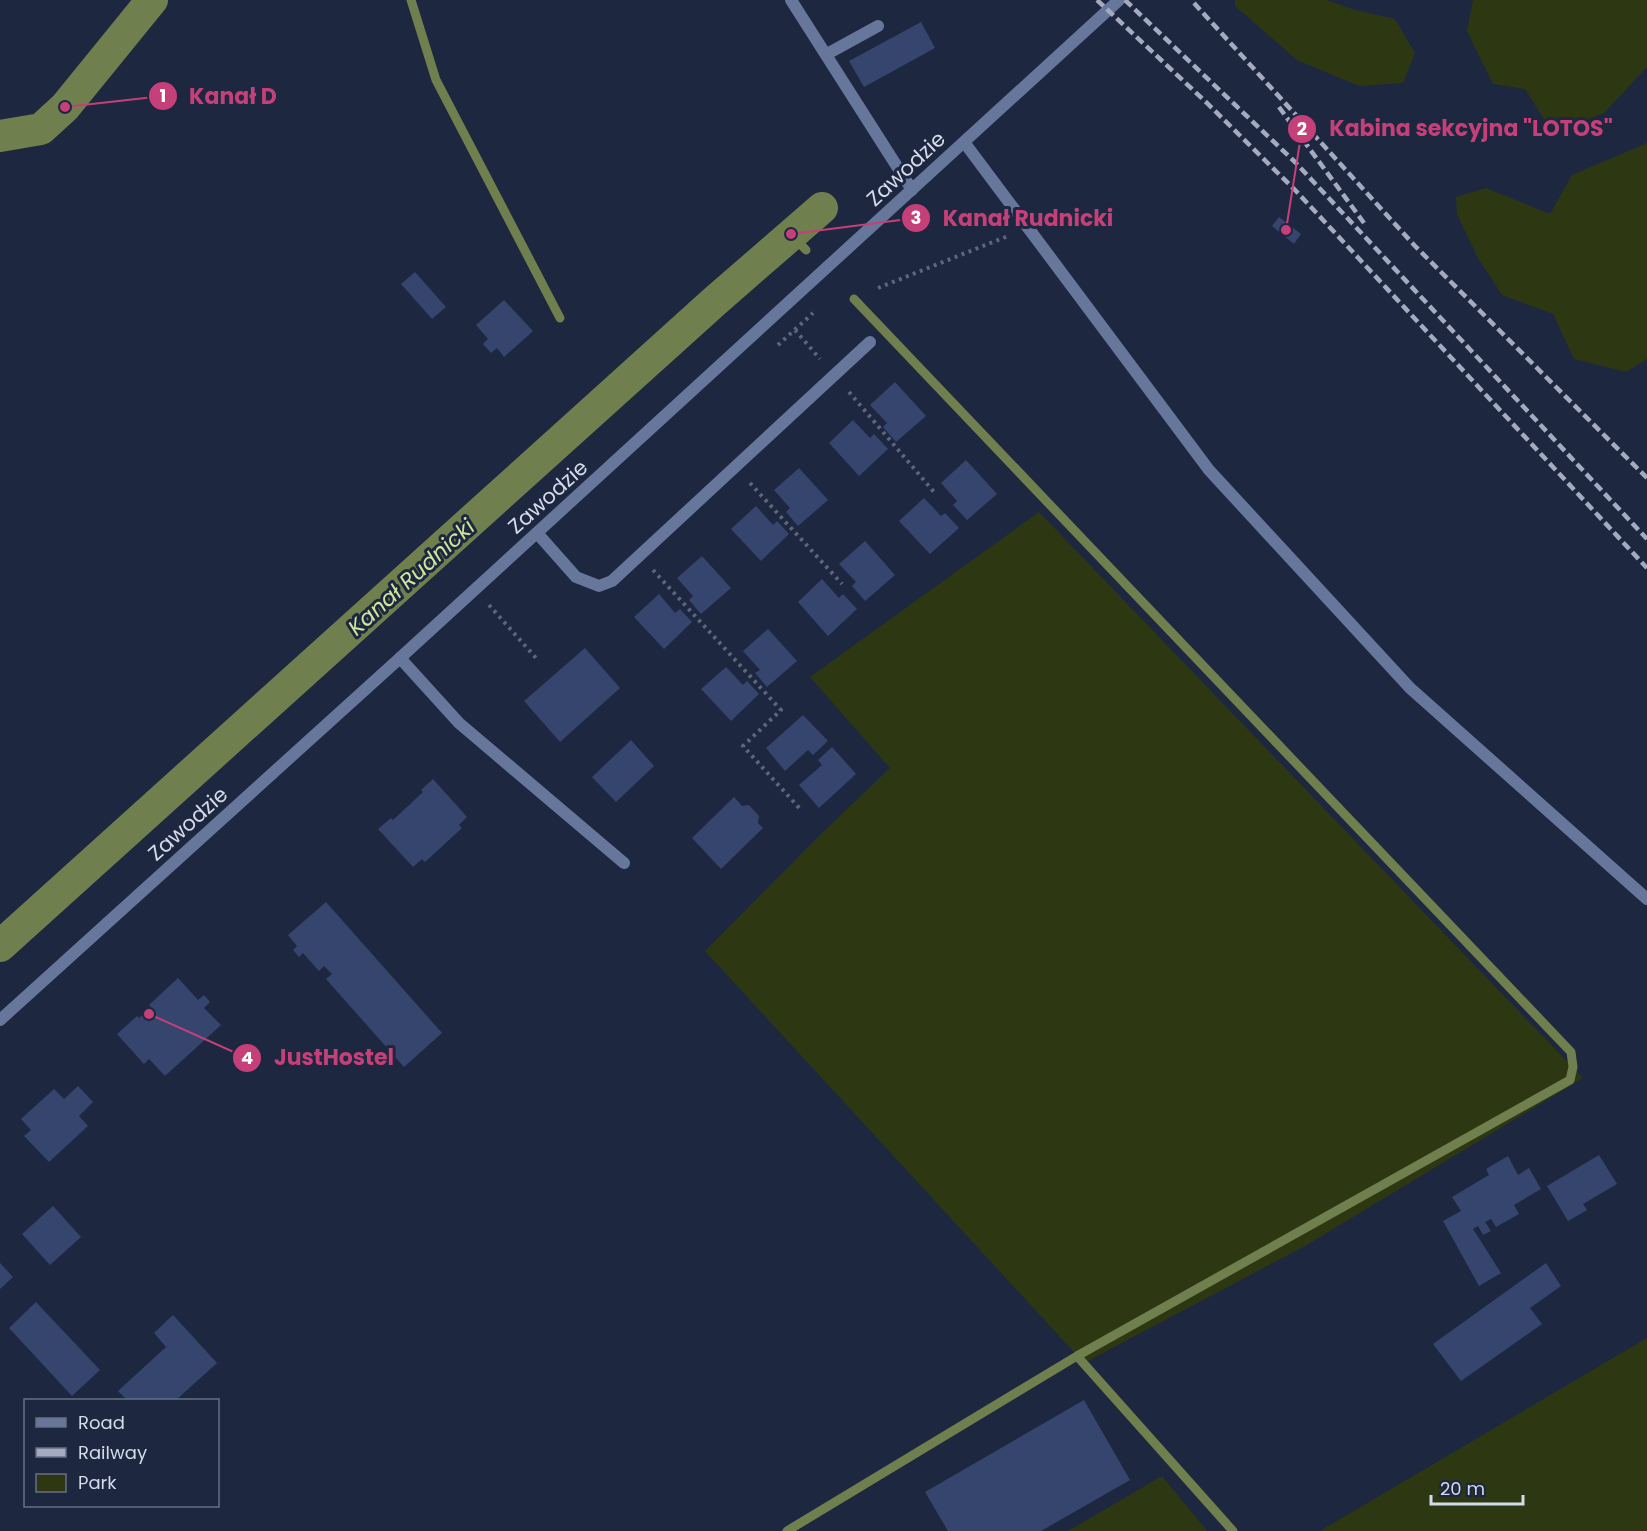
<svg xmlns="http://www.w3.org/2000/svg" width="1647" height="1531" font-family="Poppins,sans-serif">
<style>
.green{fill:#2d3813}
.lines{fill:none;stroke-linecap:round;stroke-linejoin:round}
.stream{stroke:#707f4e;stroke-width:9}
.canal{stroke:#707f4e;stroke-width:32}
.building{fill:#36456e}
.path{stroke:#5e667c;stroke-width:4;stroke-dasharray:3 4.5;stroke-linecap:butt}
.lane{stroke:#67769b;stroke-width:12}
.street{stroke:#67769b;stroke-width:12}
.rail{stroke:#a4abbe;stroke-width:4.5;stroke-dasharray:9 4.5;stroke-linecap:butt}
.labels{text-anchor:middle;stroke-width:6;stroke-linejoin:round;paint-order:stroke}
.street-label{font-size:21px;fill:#d3daea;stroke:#1e2740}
.water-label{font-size:22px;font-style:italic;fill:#cee79b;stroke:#1e2740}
.leader{fill:none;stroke:#c53f78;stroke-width:2}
.callout-dot{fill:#c53f78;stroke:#1e2740;stroke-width:2}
.mark-label{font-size:18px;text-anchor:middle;font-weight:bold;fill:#fff}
.callout-label{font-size:22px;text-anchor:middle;font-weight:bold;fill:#c53f78;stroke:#1e2740;stroke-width:6;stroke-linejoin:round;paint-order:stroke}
</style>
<rect width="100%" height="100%" fill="#1e2740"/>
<path class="green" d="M1235 0H1327L1352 9 1395 19 1415 53 1403 83 1359 86 1297 60 1235 6Z
M1473 0H1647V67L1604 113 1577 124H1547L1525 89 1493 84 1467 31Z
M1647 143V359L1626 372 1574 359 1553 314 1502 295 1478 258 1457 214 1456 197 1486 188 1550 214 1572 175Z
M1039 512 1583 1078 1305 1246 1084 1363 705 951 819 836 890 768 810 677Z
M1647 1338V1531H1320Z
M1162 1476 1207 1531H1068Z"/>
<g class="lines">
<path class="stream" d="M411 0 436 80 560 318
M791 234 806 250
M1077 1356 1233 1531
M787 1531 1077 1356 1570 1080 1573 1067 1571 1052 854 299"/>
<path class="canal" d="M0 136 41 129 65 107 152 0
M0 946 715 301 822 208"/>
</g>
<path class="building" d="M921 22 935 48 864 87 849 61Z
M1279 217 1301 234 1294 244 1272 226Z
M415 272 446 307 432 319 401 284Z
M504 300 533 331 504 357 497 348 491 353 483 344 488 339 476 325Z
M895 382 926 416 896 442 883 427 887 423 870 405Z
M853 420 870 438 874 434 888 449 859 476 829 443Z
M966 460 997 494 967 520 953 505 957 501 941 483Z
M799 468 828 500 798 526 786 512 790 508 774 490Z
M924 498 941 516 945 513 959 528 930 554 899 521Z
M756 506 773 525 777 521 789 534 761 561 731 529Z
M865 541 895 575 865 601 852 586 856 582 839 564Z
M702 556 731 588 701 614 689 600 693 596 677 578Z
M822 579 839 598 843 594 857 609 828 636 798 602Z
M659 594 675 613 680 609 692 622 664 649 634 617Z
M768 629 797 661 767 687 755 673 760 670 743 651Z
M585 648 620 688 560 742 524 701Z
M726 667 743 685 747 681 759 694 731 721 701 689Z
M803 715 828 741 813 755 808 750 785 771 766 748Z
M631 740 654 766 616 802 592 777Z
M832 747 856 774 819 808 799 785 822 765 818 760Z
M433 779 467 817 459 825 462 828 425 862 422 859 413 867 378 829 391 818 393 820 423 792 421 790Z
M734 797 742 806 749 805 759 816 758 823 763 828 721 869 692 838Z
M326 902 442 1033 404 1067 326 979 332 974 324 966 319 971 303 953 299 957 293 950 297 946 288 935Z
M178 978 198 1000 204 995 210 1002 204 1008 221 1025 165 1076 149 1059 144 1064 117 1034 137 1016 139 1018 151 1007 149 1005Z
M78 1086 93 1102 79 1116 88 1126 49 1162 24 1136 31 1130 21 1119 54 1089 64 1099Z
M1599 1155 1617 1184 1583 1204 1587 1210 1568 1221 1547 1186Z
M1508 1156 1518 1175 1529 1168 1541 1189 1514 1205 1519 1214 1496 1227 1491 1219 1485 1222 1491 1231 1483 1235 1478 1226 1473 1229 1501 1273 1479 1286 1443 1221 1461 1211 1452 1197 1489 1175 1486 1169Z
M53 1206 81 1237 50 1265 22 1234Z
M0 1263 13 1277 0 1289Z
M1546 1263 1561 1286 1530 1308 1542 1324 1461 1381 1433 1344Z
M36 1302 100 1370 72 1396 9 1328Z
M173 1315 217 1363 176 1400H127L118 1391 166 1347 154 1333Z
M1084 1400 1130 1480 1041 1531H948L925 1492Z"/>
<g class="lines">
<path class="path" d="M878 288 1008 236
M795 330 820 359
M778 345 813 313
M849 392 934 492
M750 483 842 584
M653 570 781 710 743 746 802 811
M489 605 536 658"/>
<path class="lane" d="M791 0 912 190
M827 54 878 26
M964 142 1209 470 1410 688 1647 899
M537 533 576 577 599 586 612 581 870 342
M400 658 459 723 624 863"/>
<path class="street" d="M0 1020 400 658 1119 0"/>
<path class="rail" d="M1097 0 1207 103 1296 191 1647 568
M1125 0 1295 162 1647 539
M1194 3 1415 246 1647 478
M1279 107 1364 223"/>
</g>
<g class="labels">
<g class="street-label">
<text transform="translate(906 169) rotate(-43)" y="7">Zawodzie</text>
<text transform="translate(548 497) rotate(-42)" y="7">Zawodzie</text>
<text transform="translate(188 824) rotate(-42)" y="7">Zawodzie</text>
</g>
<g class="water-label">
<text transform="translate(411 577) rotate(-42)" y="8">Kanał Rudnicki</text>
</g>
</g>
<path class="leader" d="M65 107L163 96M1286 230L1302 129M791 234L916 218M149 1014L247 1058"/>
<g class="callout-dot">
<circle cx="65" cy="107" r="6"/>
<circle cx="1286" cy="230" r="6"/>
<circle cx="791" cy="234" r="6"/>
<circle cx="149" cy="1014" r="6"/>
<circle cx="163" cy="96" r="15"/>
<circle cx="1302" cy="129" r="15"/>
<circle cx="916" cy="218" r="15"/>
<circle cx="247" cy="1058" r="15"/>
</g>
<g class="mark-label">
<text x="163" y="102">1</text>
<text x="1302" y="135">2</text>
<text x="916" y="224">3</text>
<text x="247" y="1064">4</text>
</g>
<g class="callout-label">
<text x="233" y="104">Kanał D</text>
<text x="1471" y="136">Kabina sekcyjna "LOTOS"</text>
<text x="1028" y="226">Kanał Rudnicki</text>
<text x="334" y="1065">JustHostel</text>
</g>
<rect x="24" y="1399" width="195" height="108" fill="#1e2740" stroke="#666f84" stroke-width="1.5"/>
<rect x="36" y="1418" width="30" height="9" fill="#67769b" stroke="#666f84" stroke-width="1.5"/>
<text x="78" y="1429" font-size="18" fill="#d3daea">Road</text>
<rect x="36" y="1448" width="30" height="9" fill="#a4abbe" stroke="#666f84" stroke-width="1.5"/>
<text x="78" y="1459" font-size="18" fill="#d3daea">Railway</text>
<rect x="36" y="1474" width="30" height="18" fill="#2d3813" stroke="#666f84" stroke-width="1.5"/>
<text x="78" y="1489" font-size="18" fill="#d3daea">Park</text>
<path d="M1431 1495v9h92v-9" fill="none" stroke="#d3daea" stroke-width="3"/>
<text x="1440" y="1495" font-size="18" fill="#d3daea" stroke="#1e2740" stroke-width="4.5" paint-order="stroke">20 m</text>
</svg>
